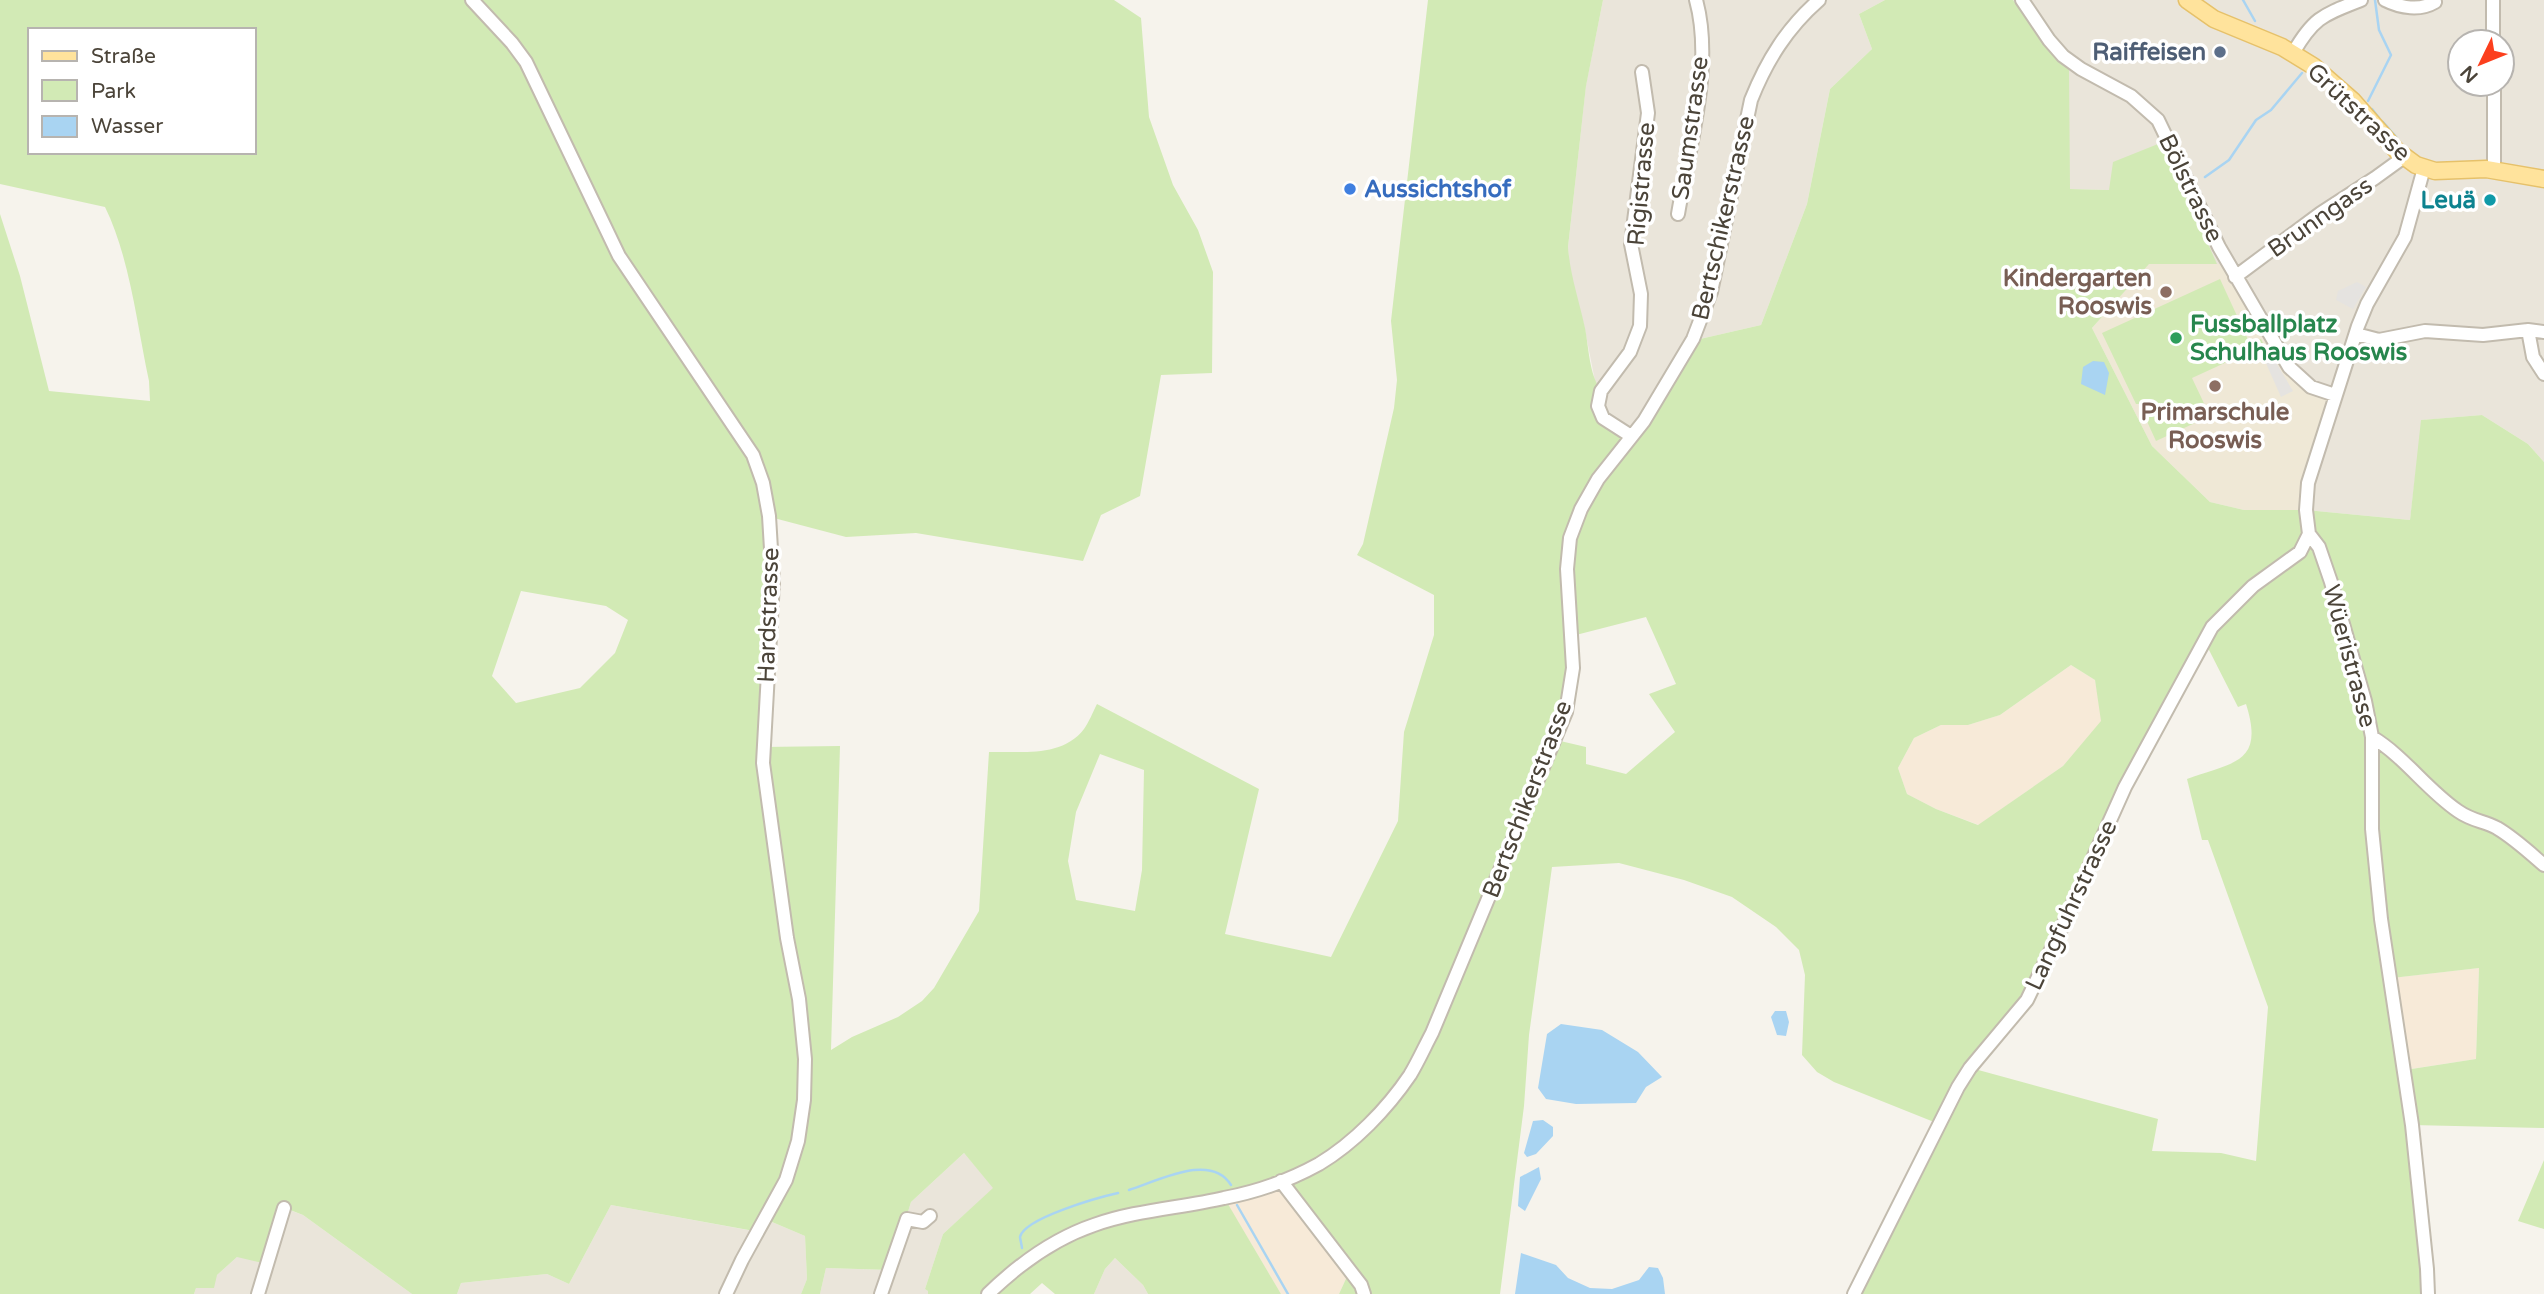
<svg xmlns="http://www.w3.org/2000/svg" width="2544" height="1294" font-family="'Varela Round',sans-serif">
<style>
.residential{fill:#eae5da;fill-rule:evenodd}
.commercial{fill:#f7ead8}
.education{fill:#efe8d6}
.green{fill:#d2eab5;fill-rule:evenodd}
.parking{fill:#e5e3e0}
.water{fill:#a9d4f2}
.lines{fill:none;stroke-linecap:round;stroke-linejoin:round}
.stream{stroke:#a9d4f2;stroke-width:2.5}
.minor-casing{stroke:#c2bbae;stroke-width:16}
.major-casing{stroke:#e6c16a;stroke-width:19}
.minor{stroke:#fff;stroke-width:12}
.major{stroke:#ffe39c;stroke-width:16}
.service-dot{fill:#5c6f8a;stroke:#fff;stroke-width:2.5}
.shop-dot{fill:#3f7fe0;stroke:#fff;stroke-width:2.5}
.culture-dot{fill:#0f9aa8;stroke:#fff;stroke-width:2.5}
.education-dot{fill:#8d6e63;stroke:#fff;stroke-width:2.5}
.leisure-dot{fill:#2e9e5b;stroke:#fff;stroke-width:2.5}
.labels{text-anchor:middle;stroke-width:7;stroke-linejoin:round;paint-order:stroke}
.service-label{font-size:24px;font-weight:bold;fill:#4e5e75;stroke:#fff;text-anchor:end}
.street-label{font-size:24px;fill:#4b4439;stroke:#fff}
.shop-label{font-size:24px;font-weight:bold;fill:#366cbe;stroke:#fff;text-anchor:start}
.culture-label{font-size:24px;font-weight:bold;fill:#0d838f;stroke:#fff;text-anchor:end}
.education-label{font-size:24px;font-weight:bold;fill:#785e54;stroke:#fff;text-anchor:end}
.leisure-label{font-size:24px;font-weight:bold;fill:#27864d;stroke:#fff;text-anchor:start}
</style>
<rect width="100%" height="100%" fill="#f6f3ec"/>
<path class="residential" d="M1603 0H1885L1859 14 1872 49 1830 89 1807 204 1761 325 1687 342 1631 436 1603 418 1601 391 1595 381 1584 325 1569 271 1568 247 1586 85Z
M2013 0H2544V462L2528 444 2482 415 2422 420 2410 520 2306 510H2244L2149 263H2216L2163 142 2109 190 2069 189V70ZM2460 42H2502V84H2460Z
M964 1153 994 1188 943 1234 925 1289 929 1291 928 1294H820L826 1268 889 1270 911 1202Z
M611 1205 753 1231 765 1219 805 1236 807 1279 801 1294H457L461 1283 547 1274 569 1284Z
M284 1208 303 1215 412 1294H194L196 1288 217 1275 237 1257Z
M1115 1258 1143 1285 1148 1294H1094L1105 1269Z"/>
<path class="commercial" d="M2071 665 2095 680 2102 721 2063 766 1979 825 1936 809 1907 794 1898 768 1914 738 1941 725H1968L2000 715Z
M2479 968 2476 1059 2404 1070 2391 978Z
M1281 1181 1350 1270 1339 1294H1281L1224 1198Z"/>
<path class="education" d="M2149 263 2228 264 2291 370 2335 395 2306 510H2244L2210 502 2152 446 2092 328Z"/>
<path class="green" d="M0 0H1114L1141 18 1149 117 1173 185 1198 230 1213 272 1212 373 1161 375 1140 496 1101 515 1083 561 916 533 846 537 770 517 763 747 840 746 831 1050 852 1037 898 1017 922 1001 934 988 979 911 989 752C1021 751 1062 758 1084 729 1089 722 1093 712 1097 704L1259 789 1225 934 1331 957 1398 821 1404 732 1434 635V595L1357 555 1363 544 1394 408 1397 380 1391 321 1428 0H1603L1586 86 1568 247C1570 275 1579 300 1585 328 1589 349 1589 373 1601 391L1598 406 1631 436 1687 342 1761 325 1807 204 1830 89 1872 49 1859 14 1885 0H2013L2069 70 2070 189 2109 190 2113 162 2163 142 2217 264H2149L2092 328 2152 446 2210 502 2244 510H2306L2410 520 2421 420 2482 415 2528 444 2544 462V1128L2412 1125 2428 1294H1854L1939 1124 1834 1082 1817 1072 1802 1055 1805 975 1799 950 1776 927 1732 897 1684 880 1619 863 1552 867 1529 1035 1524 1106 1500 1294H1339L1350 1270 1281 1181 1225 1199 1281 1294H1148L1143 1285 1115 1258 1105 1269 1094 1294H1055L1042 1283 1030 1294H928V1291L925 1289 943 1234 993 1188 964 1153 911 1202 890 1270 826 1268 820 1294H801L807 1279 805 1236 765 1219 754 1231 611 1205 569 1284 547 1274 461 1283 457 1294H412L303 1215 285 1208 267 1264 237 1257 217 1275 214 1288H196L194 1294H0V214L20 276 49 391 150 401 149 381C137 325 130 258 105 207L0 184ZM30 30H254V152H30ZM521 591 606 606 628 620 615 653 580 688 516 703 492 676ZM1646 617 1676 684 1649 694 1675 732 1626 774 1586 764V747L1556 740 1572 636ZM2203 644 2208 648 2238 707 2246 704C2265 764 2233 762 2187 779L2202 840H2208L2268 1007 2256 1161 2221 1153 2152 1151 2158 1119 1971 1068 2027 1000 2125 787ZM2071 665 2095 680 2101 721 2063 766 1978 825 1936 809 1907 794 1898 768 1914 738 1941 725H1968L2000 715ZM1100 754 1144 770 1142 870 1135 911 1076 900 1068 861 1076 812ZM2479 968 2476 1059 2405 1070 2392 978Z
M2220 279 2250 344 2261 339 2264 345 2192 378 2210 416 2156 441 2139 404H2136L2102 333Z
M2544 1160V1229L2518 1221Z"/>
<path class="parking" d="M2357 282 2366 287 2353 309 2336 300 2338 291Z
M2268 349 2293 391 2281 397 2261 352Z"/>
<path class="water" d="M2093 361 2104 362 2109 373 2105 395 2081 384 2083 367Z
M1775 1011H1786L1789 1022 1786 1036 1777 1035 1771 1017Z
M1561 1024 1602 1030 1638 1052 1662 1077 1646 1087 1636 1103 1576 1104 1546 1099 1538 1088 1547 1034Z
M1543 1120 1553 1127V1136L1536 1154 1527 1157 1524 1153 1533 1121Z
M1539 1167 1541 1179 1525 1211 1518 1206 1520 1177Z
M1521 1253 1556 1265 1568 1278 1590 1288 1612 1289 1639 1280 1649 1267 1658 1268 1663 1278 1665 1294H1515Z"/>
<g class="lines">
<path class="stream" d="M2243 0 2255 21
M2368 101 2391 55 2379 30 2375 0
M2372 109 2379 118
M2383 122 2397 138
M2205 177 2229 160 2256 120 2271 110 2302 73
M1129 1190C1158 1181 1211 1152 1231 1185
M1237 1205 1288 1294
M1022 1248C1022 1247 1020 1238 1020 1237 1024 1218 1100 1197 1118 1193"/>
<g class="minor-casing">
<path id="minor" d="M472 0 512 43 526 62 619 256 753 455 763 483 769 516 773 582 763 763 787 938 799 999 805 1059 804 1100 798 1141 786 1180 742 1260 726 1294
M2022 0 2049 40 2063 56 2081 69 2131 96 2158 120 2219 247 2289 367 2311 387 2335 395
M2385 0C2401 8 2420 11 2435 2
M2493 0V42
M2293 53C2314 17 2323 15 2361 0
M2494 84V169
M2424 168 2405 237 2367 304 2358 326 2308 483 2306 510 2309 534 2319 547 2331 582 2365 701 2372 737V829L2381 919 2412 1125 2427 1269 2428 1294
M1678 214C1689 148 1714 65 1696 0
M2235 277 2321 213 2375 178 2404 157
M2528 330 2533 357 2544 374
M2356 334 2379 340 2425 331 2483 335 2528 330 2544 332
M1631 436 1603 418 1598 406 1601 391 1630 352 1640 326 1641 294 1631 244 1648 113 1642 72
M2372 737C2405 757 2426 789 2458 811 2472 821 2484 821 2497 828 2514 838 2529 852 2544 865
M1281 1181 1361 1285 1364 1294
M258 1294 284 1208
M881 1294 907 1219 923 1222 930 1216
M988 1294C1019 1264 1053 1239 1094 1225 1136 1210 1181 1208 1224 1198 1256 1192 1290 1180 1319 1164 1354 1143 1387 1109 1410 1075 1418 1062 1425 1046 1432 1033L1566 712 1573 668 1567 569 1570 538 1581 509 1598 479 1644 421 1693 339 1711 292 1751 100C1767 60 1787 28 1819 0
M1854 1294 1958 1087 1970 1068 2027 1000 2064 923 2125 787 2212 627 2253 586 2300 552 2309 534"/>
</g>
<g class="major-casing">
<path id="major" d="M2187 0 2214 19 2282 47 2313 66 2353 101 2397 151 2416 165 2435 171 2486 169 2544 179"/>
</g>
<use href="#minor" class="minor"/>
<use href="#major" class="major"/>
</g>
<circle class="service-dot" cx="2220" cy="52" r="7"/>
<circle class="shop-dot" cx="1350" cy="189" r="7"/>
<circle class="culture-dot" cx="2490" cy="200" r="7"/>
<g class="education-dot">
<circle cx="2166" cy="292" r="7"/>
<circle cx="2215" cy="386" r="7"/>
</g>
<circle class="leisure-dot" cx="2176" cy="338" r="7"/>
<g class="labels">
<g class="service-label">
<text x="2206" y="60">Raiffeisen</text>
</g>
<g class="street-label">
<text transform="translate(2359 112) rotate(43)" y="8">Grütstrasse</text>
<text transform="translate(1690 128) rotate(-82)" y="8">Saumstrasse</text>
<text transform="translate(1641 184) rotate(-85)" y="8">Rigistrasse</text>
<text transform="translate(2191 188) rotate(64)" y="8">Bölstrasse</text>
<text transform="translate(2320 217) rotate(-35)" y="8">Brunngass</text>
<text transform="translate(1723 218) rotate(-77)" y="8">Bertschikerstrasse</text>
<text transform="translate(768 615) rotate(-88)" y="8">Hardstrasse</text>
<text transform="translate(2350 656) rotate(75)" y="8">Wüeristrasse</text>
<text transform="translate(1527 799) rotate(-69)" y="8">Bertschikerstrasse</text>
<text transform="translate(2071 905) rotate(-65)" y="8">Langfuhrstrasse</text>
</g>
<g class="shop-label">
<text x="1364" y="197">Aussichtshof</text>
</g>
<g class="culture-label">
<text x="2476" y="208">Leuä</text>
</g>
<g class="education-label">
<text x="2152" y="286">Kindergarten<tspan x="2152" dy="28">Rooswis</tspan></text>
<text x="2215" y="420" text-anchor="middle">Primarschule<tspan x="2215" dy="28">Rooswis</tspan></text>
</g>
<g class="leisure-label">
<text x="2190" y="332">Fussballplatz<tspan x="2190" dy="28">Schulhaus Rooswis</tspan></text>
</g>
</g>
<rect x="28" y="28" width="228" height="126" fill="#ffffff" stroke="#b7b4b0" stroke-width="2"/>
<rect x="42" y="51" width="35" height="10" fill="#ffe39c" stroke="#b7b4b0" stroke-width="2"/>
<text x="91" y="63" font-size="21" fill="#4b4439">Straße</text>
<rect x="42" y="80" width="35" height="21" fill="#d2eab5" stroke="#b7b4b0" stroke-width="2"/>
<text x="91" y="98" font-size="21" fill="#4b4439">Park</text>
<rect x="42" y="116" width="35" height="21" fill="#a9d4f2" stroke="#b7b4b0" stroke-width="2"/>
<text x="91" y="133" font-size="21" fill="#4b4439">Wasser</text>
<g transform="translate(2481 63) rotate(227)"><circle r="33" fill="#ffffff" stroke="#b7b4b0" stroke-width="2"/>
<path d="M0-5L12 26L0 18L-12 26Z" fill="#fc3f1d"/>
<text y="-10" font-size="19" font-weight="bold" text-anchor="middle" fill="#4b4439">N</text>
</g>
</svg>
